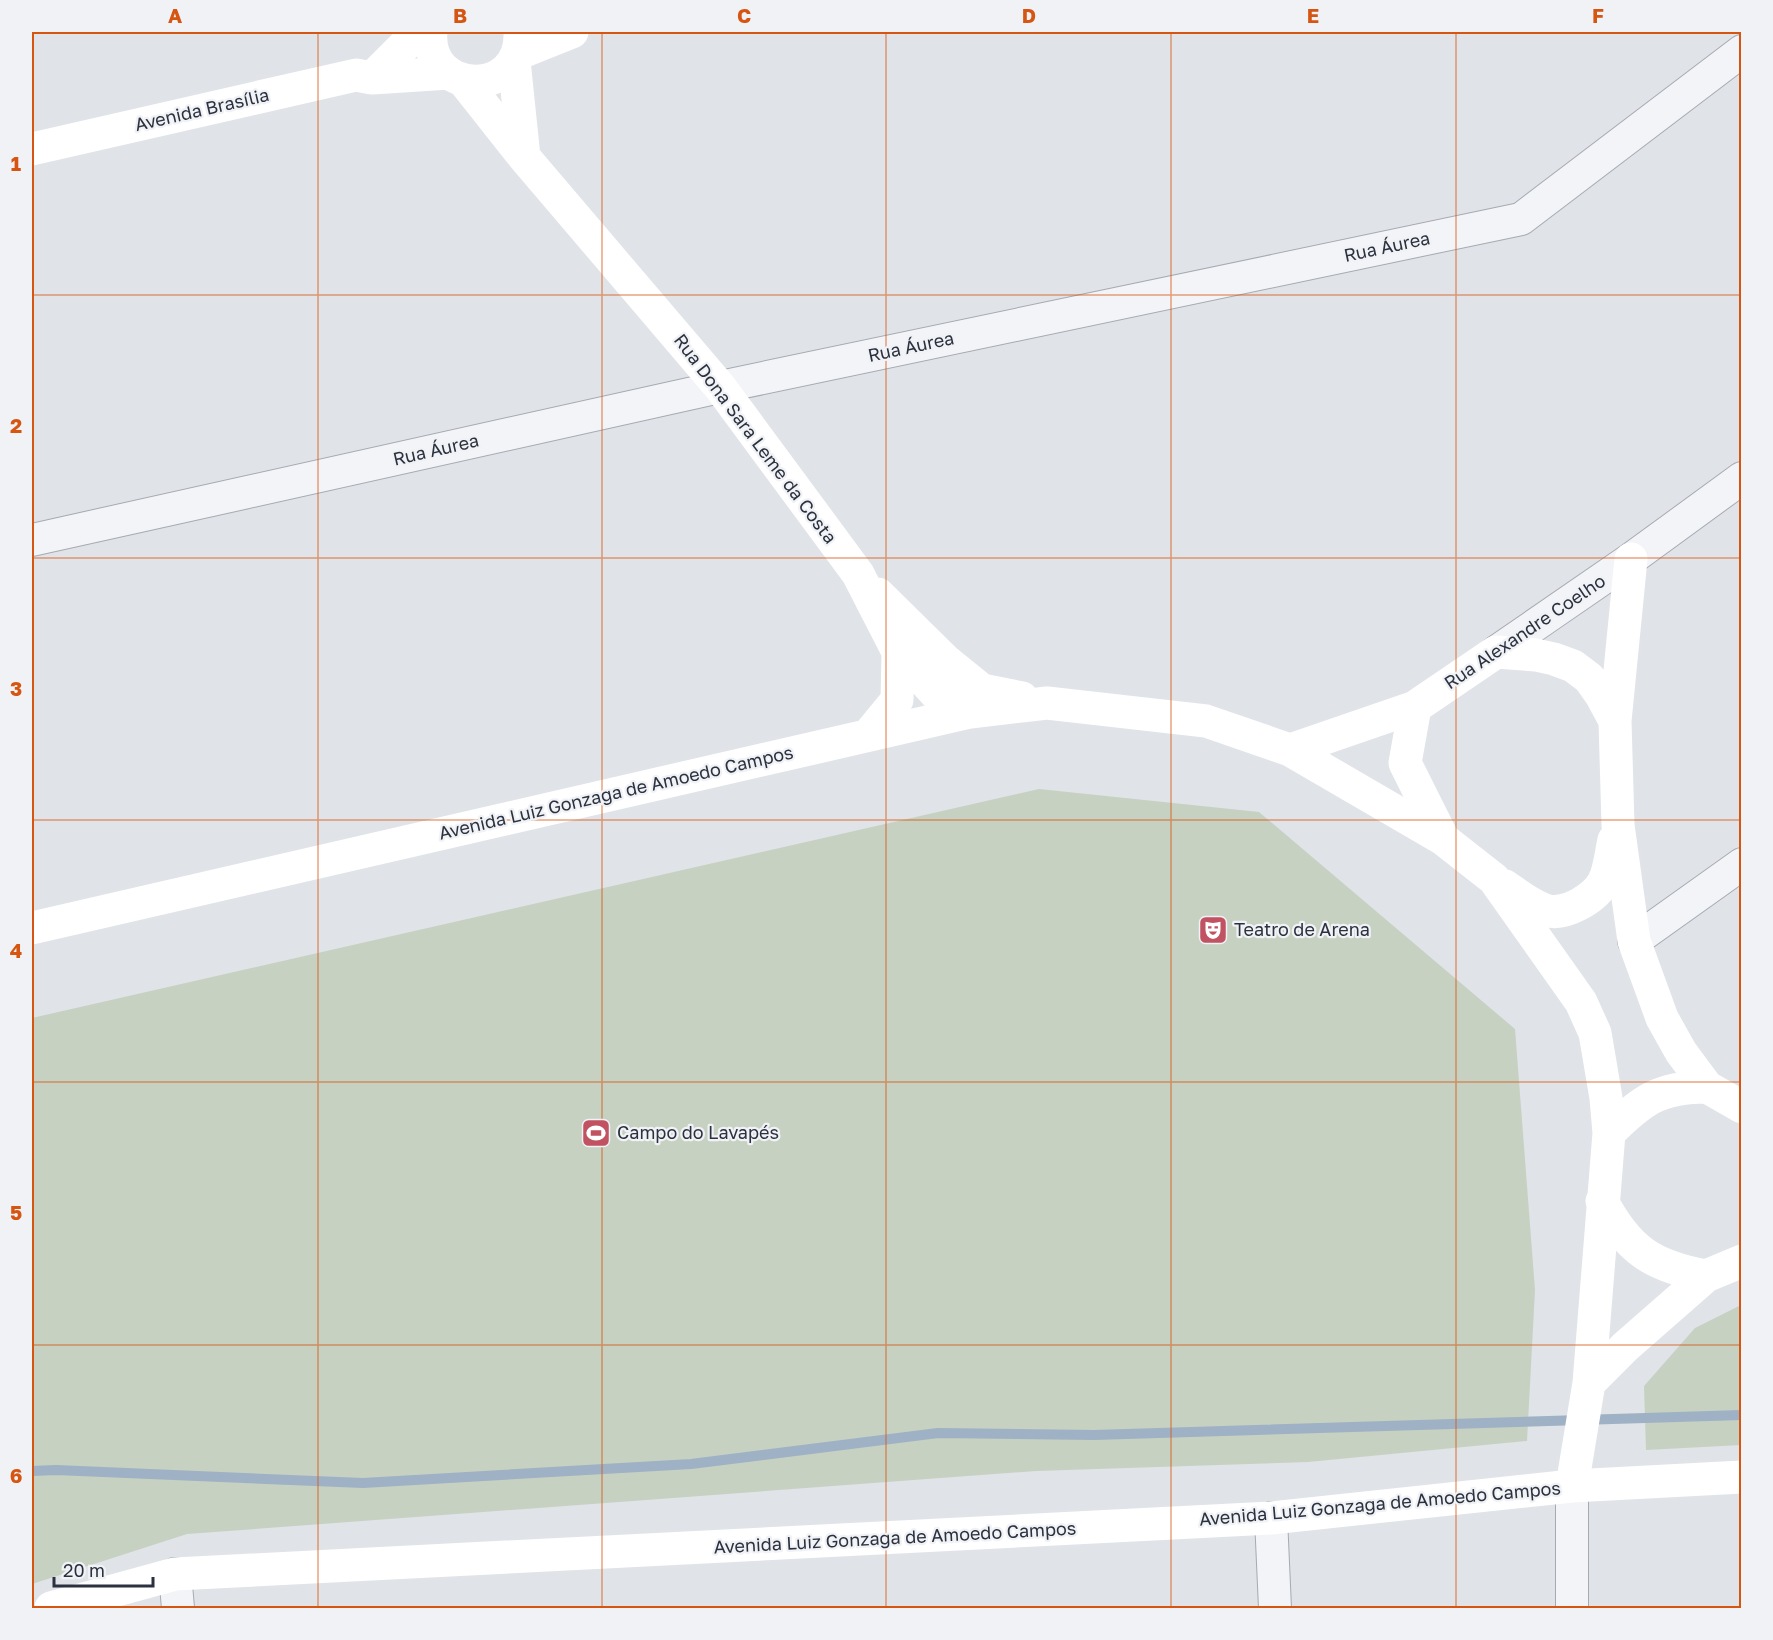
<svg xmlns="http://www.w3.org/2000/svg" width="1773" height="1640" font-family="'Golos Text',sans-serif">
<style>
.green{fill:#c6d1c2}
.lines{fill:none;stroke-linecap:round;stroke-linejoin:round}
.stream{stroke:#9fb1c4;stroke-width:10}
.street-casing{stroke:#a6aab2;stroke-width:34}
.street{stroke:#f3f4f7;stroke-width:32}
.secondary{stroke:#fff;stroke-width:33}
.grid{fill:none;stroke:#d55511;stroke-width:1.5;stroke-opacity:0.55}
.labels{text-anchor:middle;stroke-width:4.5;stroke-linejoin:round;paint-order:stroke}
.street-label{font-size:18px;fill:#2b313e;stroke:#f0f2f6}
.poi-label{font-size:18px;fill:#2b313e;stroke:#f0f2f6;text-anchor:start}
.neatline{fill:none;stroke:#d55511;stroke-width:2}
.grid-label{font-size:20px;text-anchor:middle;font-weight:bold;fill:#d55511}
</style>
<rect width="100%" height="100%" fill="#e0e3e8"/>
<path class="green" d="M1039 789 1259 812 1515 1029 1535 1290 1527 1441 1308 1462 1036 1471 187 1534 32 1584V1018Z
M1741 1305V1445L1646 1450 1644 1386 1695 1328Z"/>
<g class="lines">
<path class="stream" d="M32 1471 56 1470 363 1483 691 1464 938 1433 1094 1435 1742 1415"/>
<g class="street-casing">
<path id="street" d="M32 540 720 387 1521 219 1742 51
M1496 652 1631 559 1742 478
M1634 941 1742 864
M1271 1518 1275 1608
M175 1574 178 1608
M1572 1608V1486"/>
</g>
<use href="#street" class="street"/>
<path class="secondary" d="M431 32C425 95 523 100 520 32
M517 54 572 32
M514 61 524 157
M372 78 418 32
M463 80 524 157 720 387 858 574 898 652 940 698 970 712
M32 149 356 75 372 78 449 73
M1631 559 1615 721 1618 825 1634 941 1662 1018 1681 1052 1707 1087 1742 1107
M878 594 945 660 982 690 1022 698
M1415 707 1405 763 1443 839
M869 734 897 700 898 652
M1290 750 1415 707 1496 652 1536 655 1554 659 1573 666 1589 678 1601 695 1615 721
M1505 886C1518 895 1531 905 1545 910 1564 917 1596 898 1604 881 1610 869 1611 852 1614 840
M32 928 970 712 1047 703 1206 721 1290 750 1443 839 1494 879 1581 1002 1595 1033 1606 1098 1609 1133 1589 1383 1572 1486
M1609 1133C1642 1100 1659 1087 1707 1087
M1602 1201C1628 1250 1652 1266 1706 1276
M1589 1383 1625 1347 1706 1276 1742 1261
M51 1608 175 1574 1271 1518 1572 1486 1742 1477"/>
</g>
<path class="grid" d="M318 32V1608M602 32V1608M886 32V1608M1171 32V1608M1456 32V1608M32 295H1742M32 558H1742M32 820H1742M32 1082H1742M32 1345H1742"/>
<defs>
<g id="theatre-square" transform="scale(1.5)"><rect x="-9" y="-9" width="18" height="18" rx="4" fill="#c15262" stroke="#f0f2f6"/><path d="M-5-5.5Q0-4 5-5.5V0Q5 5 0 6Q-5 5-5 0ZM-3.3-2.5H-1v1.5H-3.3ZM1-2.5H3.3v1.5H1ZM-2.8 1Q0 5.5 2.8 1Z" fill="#fff"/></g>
<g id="stadium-square" transform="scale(1.5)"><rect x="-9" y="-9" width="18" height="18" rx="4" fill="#c15262" stroke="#f0f2f6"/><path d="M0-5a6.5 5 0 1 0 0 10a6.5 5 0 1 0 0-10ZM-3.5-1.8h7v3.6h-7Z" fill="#fff"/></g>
</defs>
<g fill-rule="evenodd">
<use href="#theatre-square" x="1213" y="930"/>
<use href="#stadium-square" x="596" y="1133"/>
</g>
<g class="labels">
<g class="street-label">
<text transform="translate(202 110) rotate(-13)" y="6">Avenida Brasília</text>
<text transform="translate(1387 247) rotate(-12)" y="6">Rua Áurea</text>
<text transform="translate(911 347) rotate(-12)" y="6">Rua Áurea</text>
<text transform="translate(755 439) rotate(53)" y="6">Rua Dona Sara Leme da Costa</text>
<text transform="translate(436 450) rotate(-13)" y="6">Rua Áurea</text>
<text transform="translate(1525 632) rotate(-34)" y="6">Rua Alexandre Coelho</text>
<text transform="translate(616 793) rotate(-13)" y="6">Avenida Luiz Gonzaga de Amoedo Campos</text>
<text transform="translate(1380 1504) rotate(-5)" y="6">Avenida Luiz Gonzaga de Amoedo Campos</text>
<text transform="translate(895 1538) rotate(-3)" y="6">Avenida Luiz Gonzaga de Amoedo Campos</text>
</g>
<g class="poi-label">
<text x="1234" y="936">Teatro de Arena</text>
<text x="617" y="1139">Campo do Lavapés</text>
</g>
</g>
<rect width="1773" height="1640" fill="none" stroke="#f0f2f6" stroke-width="66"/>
<path d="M54 1577v9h99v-9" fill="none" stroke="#2b313e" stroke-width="3"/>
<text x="63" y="1577" font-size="18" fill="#2b313e" stroke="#f0f2f6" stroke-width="4.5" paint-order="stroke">20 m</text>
<rect x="33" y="33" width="1707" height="1574" class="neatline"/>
<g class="grid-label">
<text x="175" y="23">A</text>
<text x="460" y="23">B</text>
<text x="744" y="23">C</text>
<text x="1029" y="23">D</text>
<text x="1313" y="23">E</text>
<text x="1598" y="23">F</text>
<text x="16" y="171">1</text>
<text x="16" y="433">2</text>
<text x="16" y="696">3</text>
<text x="16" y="958">4</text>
<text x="16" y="1220">5</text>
<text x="16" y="1483">6</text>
</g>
</svg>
